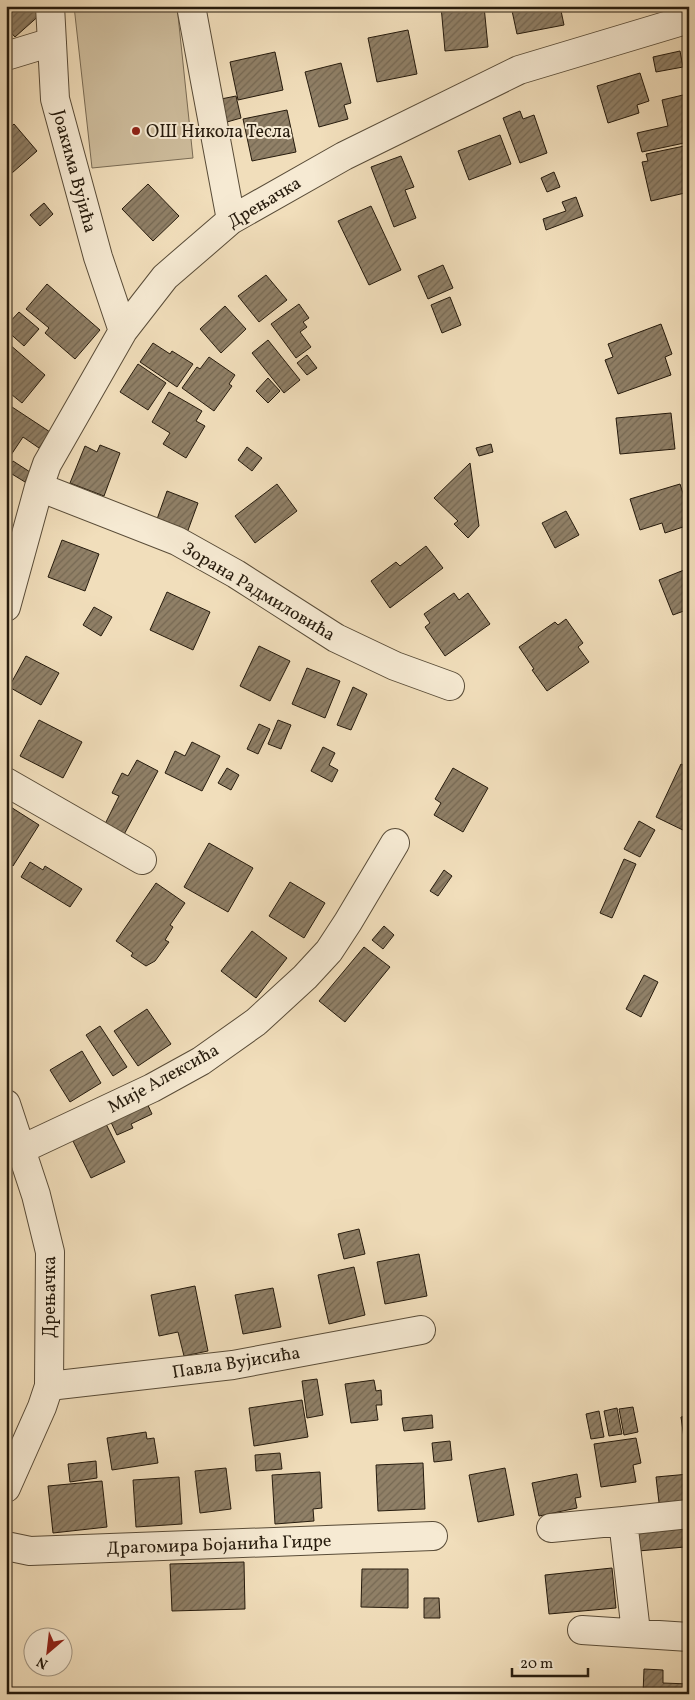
<svg xmlns="http://www.w3.org/2000/svg" width="695" height="1700" font-family="Vollkorn,serif">
<style>
.pitch{fill:#cebd9d;stroke:#7a6c55}
.building{fill:url(#building-hatch);stroke:#261b0d}
.lines{fill:none;stroke-linecap:round;stroke-linejoin:round}
.minor-casing{stroke:#594c38;stroke-width:30}
.minor{stroke:#f6ead3;stroke-width:28}
.poi-dot{fill:#8f2418;stroke:#f6ead3;stroke-width:2}
.labels{text-anchor:middle;stroke-width:4;stroke-linejoin:round;paint-order:stroke}
.poi-label{font-size:18px;fill:#261b0d;stroke:#f6ead3;text-anchor:start}
.street-label{font-size:18px;fill:#261b0d;stroke:#f6ead3}
</style>
<defs>
<pattern id="building-hatch" width="6" height="6" patternUnits="userSpaceOnUse" patternTransform="scale(1.25)"><rect width="6" height="6" fill="#908067"/><path d="M-1 1l2-2M0 6l6-6M5 7l2-2" fill="none" stroke="#756853"/></pattern>
</defs>
<rect width="100%" height="100%" fill="#f1debb"/>
<filter id="stains"><feTurbulence type="fractalNoise" baseFrequency=".004" numOctaves="4"/><feColorMatrix values="0 0 0 0 .2 0 0 0 0 .09 0 0 0 0 .02 0 0 0 .5 -.17"/></filter>
<radialGradient id="worn" r=".72"><stop offset=".6" stop-color="#630" stop-opacity="0"/><stop offset="1" stop-color="#630" stop-opacity=".3"/></radialGradient>
<path class="pitch" d="M74 6H177L193 158 92 168Z"/>
<path class="building" d="M6 6H36L42 13 15 37 6 27Z
M441 6H484L488 47 445 51Z
M511 6H560L564 25 517 34Z
M408 30 417 74 377 82 368 38Z
M680 51 683 67 656 72 653 57Z
M275 52 283 90 238 100 230 62Z
M341 63 351 103 344 105 348 119 319 127 305 72Z
M640 73 649 101 637 105 639 113 608 123 597 86Z
M683 95 689 119V142L642 152 637 133 668 126 662 100Z
M236 96 241 118 227 122 221 99Z
M287 110 296 152 252 161 243 119Z
M520 111 523 119 534 115 547 153 520 163 503 118Z
M14 124 37 151 12 173 6 167V131Z
M500 135 511 164 469 180 458 151Z
M689 145V192L651 201 642 162 648 161 646 154Z
M401 156 414 187 405 190 416 218 394 227 371 167Z
M554 172 560 187 547 192 541 178Z
M148 184 179 216 153 241 122 209Z
M576 197 583 216 546 230 543 219 566 211 562 202Z
M44 203 53 214 40 226 30 215Z
M371 206 401 270 369 285 338 221Z
M443 265 453 288 428 299 418 276Z
M266 275 287 300 259 322 238 296Z
M47 284 100 330 75 359 45 333 49 328 26 309Z
M450 297 461 325 442 333 431 305Z
M299 304 309 318 303 322 307 327 300 332 311 347 296 358 271 324Z
M225 306 246 329 221 353 200 329Z
M19 312 39 329 24 346 6 330V326Z
M661 324 672 354 665 357 671 375 618 394 605 360 613 357 608 344Z
M268 340 300 380 284 393 252 353Z
M153 343 170 354 172 351 193 364 177 387 140 362Z
M9 344 45 375 22 403 6 390V347Z
M307 355 317 368 307 375 297 363Z
M209 357 235 375 229 384 232 386 214 411 182 388 197 367 200 369Z
M138 364 166 383 148 410 120 392Z
M268 378 280 391 268 403 256 391Z
M169 392 202 411 196 421 205 426 186 458 163 444 170 433 152 422Z
M6 403 50 432 39 448 23 437 7 461Z
M671 413 675 449 620 454 616 418Z
M491 444 493 452 479 456 476 448Z
M100 445 120 453 104 496 70 483 85 446 97 452Z
M247 447 262 458 252 471 238 460Z
M13 461 30 472 25 482 7 471Z
M470 463 479 526 468 538 454 524 458 521 434 498Z
M277 484 297 511 255 543 235 516Z
M680 484 689 512V525L665 533 662 523 640 530 630 499Z
M167 491 198 503 187 533 156 522Z
M566 511 579 535 555 548 542 523Z
M62 540 99 554 85 591 48 577Z
M426 546 443 568 390 608 371 581 396 562 400 566Z
M689 568V609L673 615 659 580Z
M167 592 210 612 193 650 150 630Z
M454 593 459 600 468 593 490 624 445 656 425 627 430 623 424 614Z
M94 607 112 617 101 636 83 625Z
M566 619 583 643 578 647 589 662 547 691 532 670 534 669 519 647 555 622 558 625Z
M259 646 290 661 270 701 240 686Z
M26 656 59 673 41 705 9 687Z
M307 668 340 681 325 718 292 704Z
M353 687 367 694 351 730 337 725Z
M39 720 82 742 63 778 20 756Z
M278 720 291 725 281 749 268 744Z
M259 724 270 729 258 754 247 749Z
M192 742 220 756 202 791 165 773 175 751 185 756Z
M323 747 335 753 329 765 338 770 332 782 311 771Z
M137 760 158 771 120 842 101 832 119 796 112 793 122 773 128 776Z
M681 764 689 768V833L656 817Z
M227 768 239 775 231 790 218 783Z
M453 768 488 788 463 832 434 815 441 803 435 799Z
M6 804 39 825 13 866 6 861Z
M639 821 655 830 640 857 624 849Z
M209 843 253 868 228 912 184 887Z
M624 859 636 864 612 918 600 913Z
M30 862 43 870 45 866 82 889 70 907 21 877Z
M444 870 452 876 438 896 430 891Z
M290 882 325 903 304 938 269 916Z
M156 883 185 903 170 925 173 927 165 940 169 942 155 961 146 966 131 956 133 953 116 941Z
M384 926 394 935 383 949 372 940Z
M252 931 287 958 256 998 221 971Z
M364 947 390 967 345 1022 319 1001Z
M644 975 658 982 641 1017 626 1009Z
M147 1009 171 1044 138 1066 114 1031Z
M100 1026 127 1067 113 1076 86 1035Z
M82 1051 101 1083 70 1102 50 1070Z
M146 1101 152 1114 131 1124 133 1128 117 1135 109 1118Z
M105 1122 125 1162 91 1178 72 1139Z
M359 1229 365 1254 344 1259 338 1234Z
M419 1254 427 1296 385 1304 377 1262Z
M354 1267 365 1315 329 1324 318 1275Z
M195 1286 208 1351 184 1356 178 1332 159 1336 151 1295Z
M273 1288 281 1327 243 1334 235 1295Z
M317 1379 323 1415 307 1418 302 1381Z
M374 1380 376 1391 381 1390 382 1405H376L378 1420 351 1423 345 1384Z
M302 1400 308 1437 254 1446 249 1408Z
M633 1407 638 1432 624 1435 619 1409Z
M617 1408 622 1434 609 1436 604 1411Z
M599 1411 604 1437 591 1439 586 1414Z
M432 1415 433 1428 404 1431 402 1418Z
M689 1416V1474L681 1417Z
M146 1432 147 1439 154 1438 158 1463 112 1470 107 1438Z
M636 1438 641 1463 633 1465 636 1482 601 1487 594 1444Z
M450 1441 452 1460 434 1462 432 1443Z
M280 1453 282 1469 256 1471 255 1455Z
M96 1461 97 1478 70 1482 68 1464Z
M423 1463 425 1509 378 1511 376 1465Z
M226 1468 231 1509 200 1513 195 1471Z
M505 1468 514 1515 478 1522 469 1475Z
M320 1472 322 1508 313 1509 314 1521 275 1524 272 1475Z
M577 1474 581 1497 575 1498 577 1508 539 1516 532 1483Z
M689 1474V1508L660 1511 656 1477Z
M179 1477 182 1524 136 1527 133 1480Z
M102 1481 107 1527 53 1533 48 1486Z
M689 1525V1552H686L685 1547 638 1551 637 1530Z
M244 1562 245 1609 172 1611 170 1564Z
M612 1568 616 1608 549 1614 545 1575Z
M362 1569H408V1608L361 1607Z
M424 1598H439L440 1618H424Z
M644 1669 663 1670V1683L689 1684V1694H643Z
M592 1689 632 1690V1694H592Z"/>
<g class="lines">
<g class="minor-casing">
<path id="minor" d="M50 6 55 99 98 257 123 331
M191 6 231 220
M6 56 52 42
M39 487 177 541 236 574 336 638 395 666 450 686
M6 607 39 487 47 464 123 331 165 277 231 220 344 156 519 70 689 19
M6 782 142 860
M6 1104 36 1195 50 1252 49 1386 42 1407 6 1488
M22 1149 152 1088 201 1061 256 1022 305 977 329 951 348 922 395 843
M49 1386 233 1365 421 1330
M623 1521 689 1514
M551 1528 623 1521 636 1632
M6 1546 30 1551 433 1536
M582 1630 689 1637"/>
</g>
<use href="#minor" class="minor"/>
</g>
<circle class="poi-dot" cx="136" cy="131" r="5"/>
<g class="labels">
<g class="poi-label">
<text x="146" y="137">ОШ Никола Тесла</text>
</g>
<g class="street-label">
<text transform="translate(75 171) rotate(75)" y="6">Јоакима Вујића</text>
<text transform="translate(264 202) rotate(-31)" y="6">Дрењачка</text>
<text transform="translate(259 591) rotate(31)" y="6">Зорана Радмиловића</text>
<text transform="translate(163 1078) rotate(-29)" y="6">Мије Алексића</text>
<text transform="translate(49 1297) rotate(-90)" y="6">Дрењачка</text>
<text transform="translate(236 1362) rotate(-9)" y="6">Павла Вујисића</text>
<text transform="translate(219 1544) rotate(-2)" y="6">Драгомира Бојанића Гидре</text>
</g>
</g>
<rect width="695" height="1700" fill="none" stroke="#f1debb" stroke-width="25"/>
<rect x="8" y="8" width="680" height="1685" fill="none" stroke="#261b0d" stroke-width="2.5"/>
<rect x="12" y="12" width="670" height="1675" fill="none" stroke="#261b0d"/>
<g transform="translate(48 1652) rotate(208)"><circle r="24" fill="#f6ead3" stroke="#a39784"/>
<path d="M0-4L9 19L0 12L-9 19Z" fill="#8f2418"/>
<text y="-8" font-size="14" font-weight="bold" text-anchor="middle" fill="#261b0d">N</text>
</g>
<path d="M512 1668v8h76v-8" fill="none" stroke="#261b0d" stroke-width="2.5"/>
<text x="520" y="1668" font-size="15" fill="#261b0d" stroke="#f6ead3" stroke-width="4" paint-order="stroke">20 m</text>
<rect width="100%" height="100%" filter="url(#stains)"/>
<rect width="100%" height="100%" fill="url(#worn)"/>
</svg>
